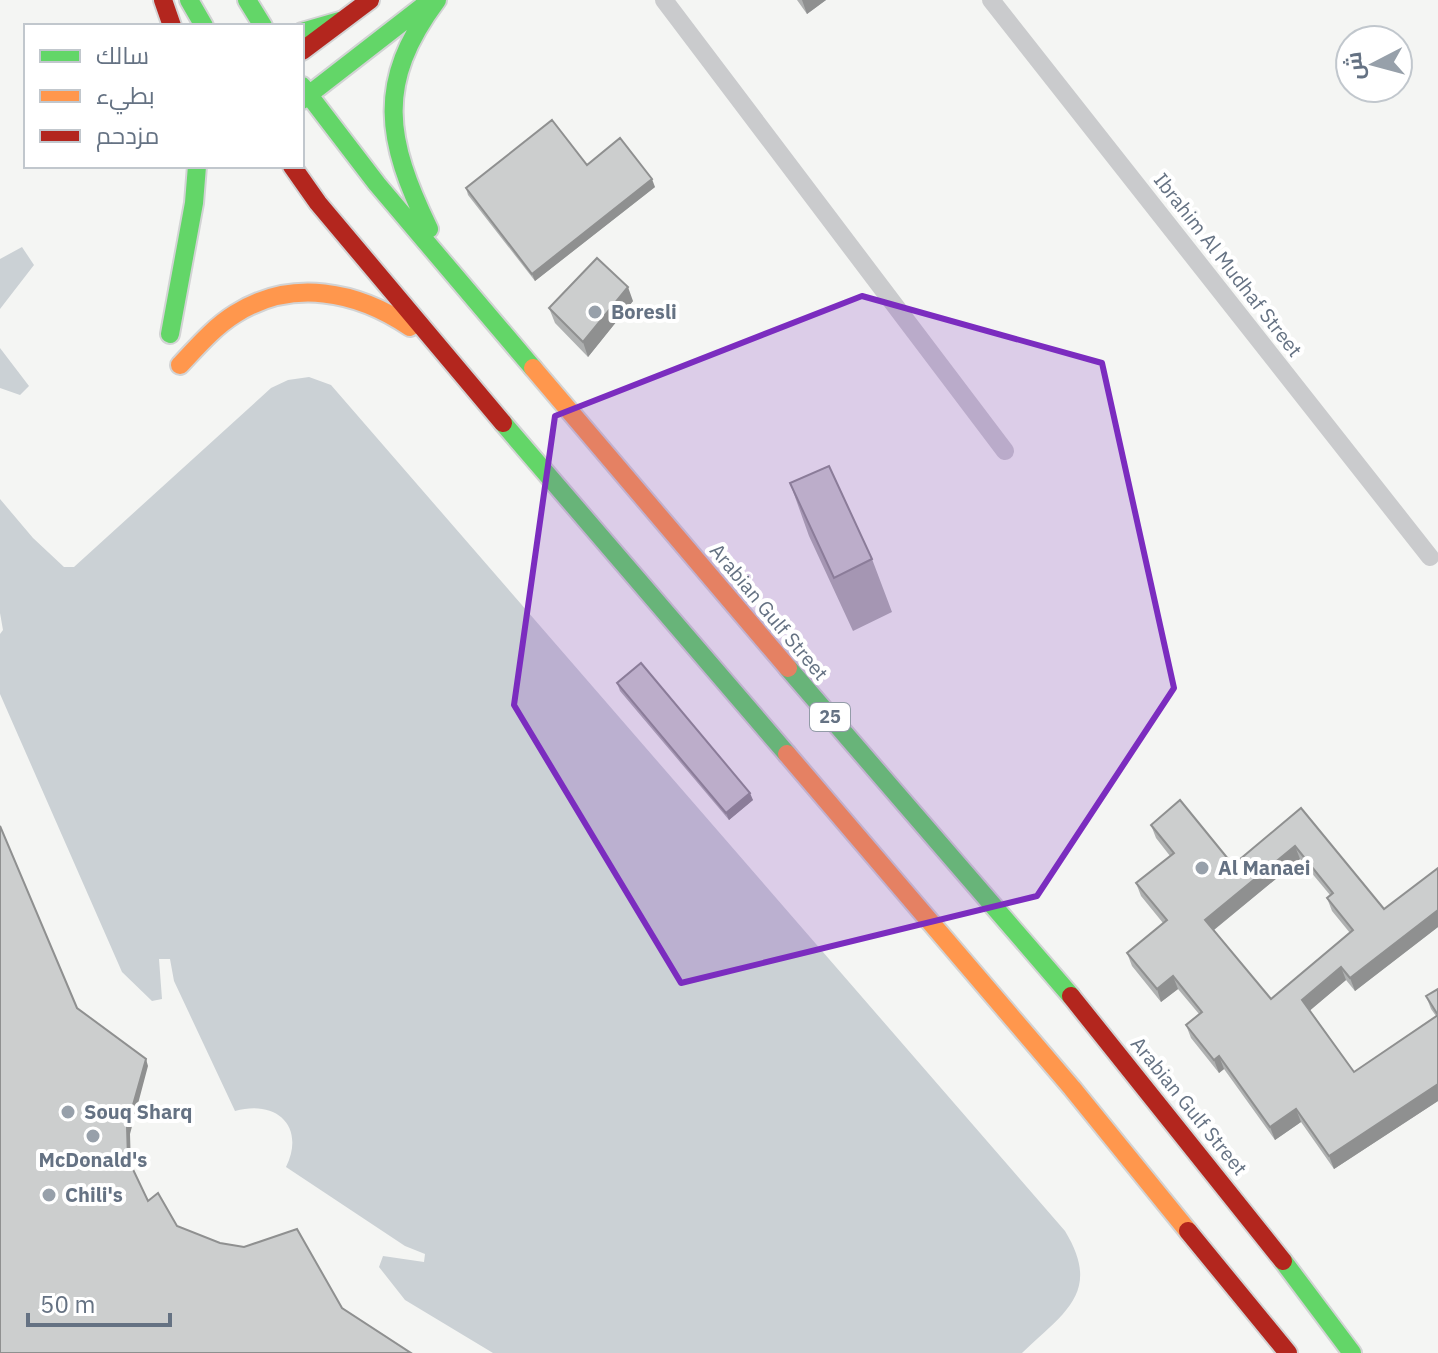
<svg xmlns="http://www.w3.org/2000/svg" width="1438" height="1353" font-family="'IBM Plex Sans',Cairo,sans-serif">
<style>
.water{fill:#cbd1d5}
.lines{fill:none;stroke-linecap:round;stroke-linejoin:round}
.fast-casing{stroke:#d2d3d4;stroke-width:22}
.slow-casing{stroke:#d2d3d4;stroke-width:22}
.jam-casing{stroke:#d2d3d4;stroke-width:22}
.street{stroke:#cacbcd;stroke-width:18}
.fast{stroke:#63d668;stroke-width:18}
.slow{stroke:#ff974d;stroke-width:18}
.jam{stroke:#b3261e;stroke-width:18}
.wall{fill:#afb1b1;fill-rule:evenodd}
.shaded-wall{fill:#8f9090}
.building{fill:#cccece;stroke:#8f9090;stroke-width:2;fill-rule:evenodd}
.marked{fill:#7b2cbf;fill-opacity:0.2;stroke:#7b2cbf;stroke-width:6;stroke-linejoin:round}
.poi-dot{fill:#97a0aa;stroke:#fff;stroke-width:3}
.labels{text-anchor:middle;stroke-width:8;stroke-linejoin:round;paint-order:stroke}
.shield{fill:#fff;stroke:#939ca8;stroke-width:2}
.shield-label{font-size:18px;font-weight:bold;fill:#657283}
.street-label{font-size:20px;fill:#657283;stroke:#fff}
.poi-label{font-size:20px;font-weight:bold;fill:#657283;stroke:#fff;text-anchor:start}
</style>
<rect width="100%" height="100%" fill="#f4f5f3"/>
<path class="water" d="M22 247 34 265 0 309V259Z
M0 348 29 386 20 395 0 388Z
M309 377 331 385 1065 1231C1102 1292 1065 1312 1022 1353H493L405 1300 379 1267 383 1256 424 1262 425 1254 405 1246 286 1167C306 1126 276 1099 235 1111L174 981 170 959H159L162 999 152 1001 122 972 0 694V634L3 630 0 613V499L33 538 64 567H74L271 388 288 380Z"/>
<g class="lines">
<g class="fast-casing">
<path id="fast" d="M189 0 204 26
M247 0 263 26
M302 32 340 21
M302 86 377 184 533 368
M302 100 431 0
M429 229C386 140 375 83 437 0
M170 334 194 203 197 166
M503 423 787 754
M788 668 1071 996
M1283 1261 1352 1353"/>
</g>
<g class="slow-casing">
<path id="slow" d="M180 365C197 347 214 327 235 314 292 278 357 291 410 327
M533 368 788 668
M787 754 1072 1088 1188 1231"/>
</g>
<g class="jam-casing">
<path id="jam" d="M163 0 172 26
M302 51 370 0
M292 166 318 203 503 423
M1071 996 1283 1261
M1188 1231 1288 1353"/>
</g>
<path class="street" d="M664 0 1005 451
M991 0 1430 557"/>
<use href="#fast" class="fast"/>
<use href="#slow" class="slow"/>
<use href="#jam" class="jam"/>
</g>
<path class="wall" d="M797 0H826L807 14Z
M587 165 655 187 535 281 468 195 466 188Z
M633 301 588 357 555 323 549 308Z
M790 483 872 559 892 612 853 631 809 536Z
M617 683 753 800 729 820 620 691Z
M1301 808 1384 909 1438 868V927L1355 991 1346 980 1310 1010 1354 1072 1436 1016 1431 1009 1426 996 1438 989V1101L1334 1169 1301 1122 1275 1140 1224 1069 1219 1073 1191 1038 1186 1025 1199 1014 1178 989 1161 1002 1132 966 1127 953 1163 923 1141 896 1136 883 1170 856 1156 838 1151 825 1233 865ZM1300 859 1330 895 1327 898 1332 911 1350 933 1271 999 1214 930Z"/>
<path class="shaded-wall" d="M802 0H826L807 14Z
M652 179 655 187 535 281 532 274Z
M628 287 633 301 588 357 583 342Z
M750 793 753 800 729 820 726 813Z
M1295 846 1300 859 1210 933 1205 920Z
M1438 910V927L1355 991 1350 978Z
M1341 967 1346 980 1307 1013 1302 1000Z
M1173 976 1178 989 1161 1002 1157 989Z
M1219 1056 1224 1069 1219 1073 1214 1060Z
M146 1059 148 1066 130 1134 131 1167 128 1159 127 1126Z
M1438 1084V1101L1334 1169 1329 1156Z
M1296 1109 1301 1122 1275 1140 1270 1127Z"/>
<path class="building" d="M552 120 587 165 620 138 652 179 532 274 466 188Z
M597 258 628 287 583 342 549 308Z
M829 466 872 559 834 578 790 483Z
M641 663 750 793 726 813 617 683Z
M1180 800 1233 865 1301 808 1384 909 1438 868V910L1350 978 1341 967 1302 1000 1354 1072 1438 1015 1426 996 1438 989V1084L1329 1156 1296 1109 1270 1127 1219 1056 1214 1060 1186 1025 1202 1012 1173 976 1157 989 1127 953 1167 920 1136 883 1174 853 1151 825ZM1295 846 1333 893 1327 898 1353 930 1271 999 1205 920Z
M0 826 77 1008 146 1059 127 1126 128 1159 148 1201 158 1193 177 1226 220 1243 244 1247 297 1229 342 1308 411 1353H0Z"/>
<path class="marked" d="M862 296 1102 363 1174 688 1037 896 681 983 514 705 555 416Z"/>
<g class="poi-dot">
<circle cx="595" cy="312" r="8"/>
<circle cx="1202" cy="868" r="8"/>
<circle cx="68" cy="1112" r="8"/>
<circle cx="93" cy="1136" r="8"/>
<circle cx="49" cy="1195" r="8"/>
</g>
<g class="labels">
<rect class="shield" x="810" y="703" width="40" height="28" rx="6"/>
<g class="shield-label">
<text x="830" y="723">25</text>
</g>
<g class="street-label">
<text transform="translate(1228 265) rotate(52)" y="7">Ibrahim Al Mudhaf Street</text>
<text transform="translate(769 612) rotate(50)" y="7">Arabian Gulf Street</text>
<text transform="translate(1189 1106) rotate(51)" y="7">Arabian Gulf Street</text>
</g>
<g class="poi-label">
<text x="611" y="319">Boresli</text>
<text x="1218" y="875">Al Manaei</text>
<text x="84" y="1119">Souq Sharq</text>
<text x="93" y="1167" text-anchor="middle">McDonald's</text>
<text x="65" y="1202">Chili's</text>
</g>
</g>
<rect x="24" y="24" width="280" height="144" fill="#ffffff" stroke="#c1c7cd" stroke-width="2"/>
<rect x="40" y="50" width="40" height="12" fill="#63d668" stroke="#c1c7cd" stroke-width="2"/>
<text x="96" y="64" font-size="24" fill="#657283">سالك</text>
<rect x="40" y="90" width="40" height="12" fill="#ff974d" stroke="#c1c7cd" stroke-width="2"/>
<text x="96" y="104" font-size="24" fill="#657283">بطيء</text>
<rect x="40" y="130" width="40" height="12" fill="#b3261e" stroke="#c1c7cd" stroke-width="2"/>
<text x="96" y="144" font-size="24" fill="#657283">مزدحم</text>
<g transform="translate(1374 64) rotate(264)"><circle r="38" fill="#ffffff" stroke="#c1c7cd" stroke-width="2"/>
<path d="M0-6L14 30L0 20L-14 30Z" fill="#97a0aa"/>
<text y="-12" font-size="22" font-weight="bold" text-anchor="middle" fill="#657283">ش</text>
</g>
<path d="M28 1313v12h142v-12" fill="none" stroke="#657283" stroke-width="4"/>
<text x="40" y="1313" font-size="24" fill="#657283" stroke="#ffffff" stroke-width="6" paint-order="stroke">50 m</text>
</svg>
